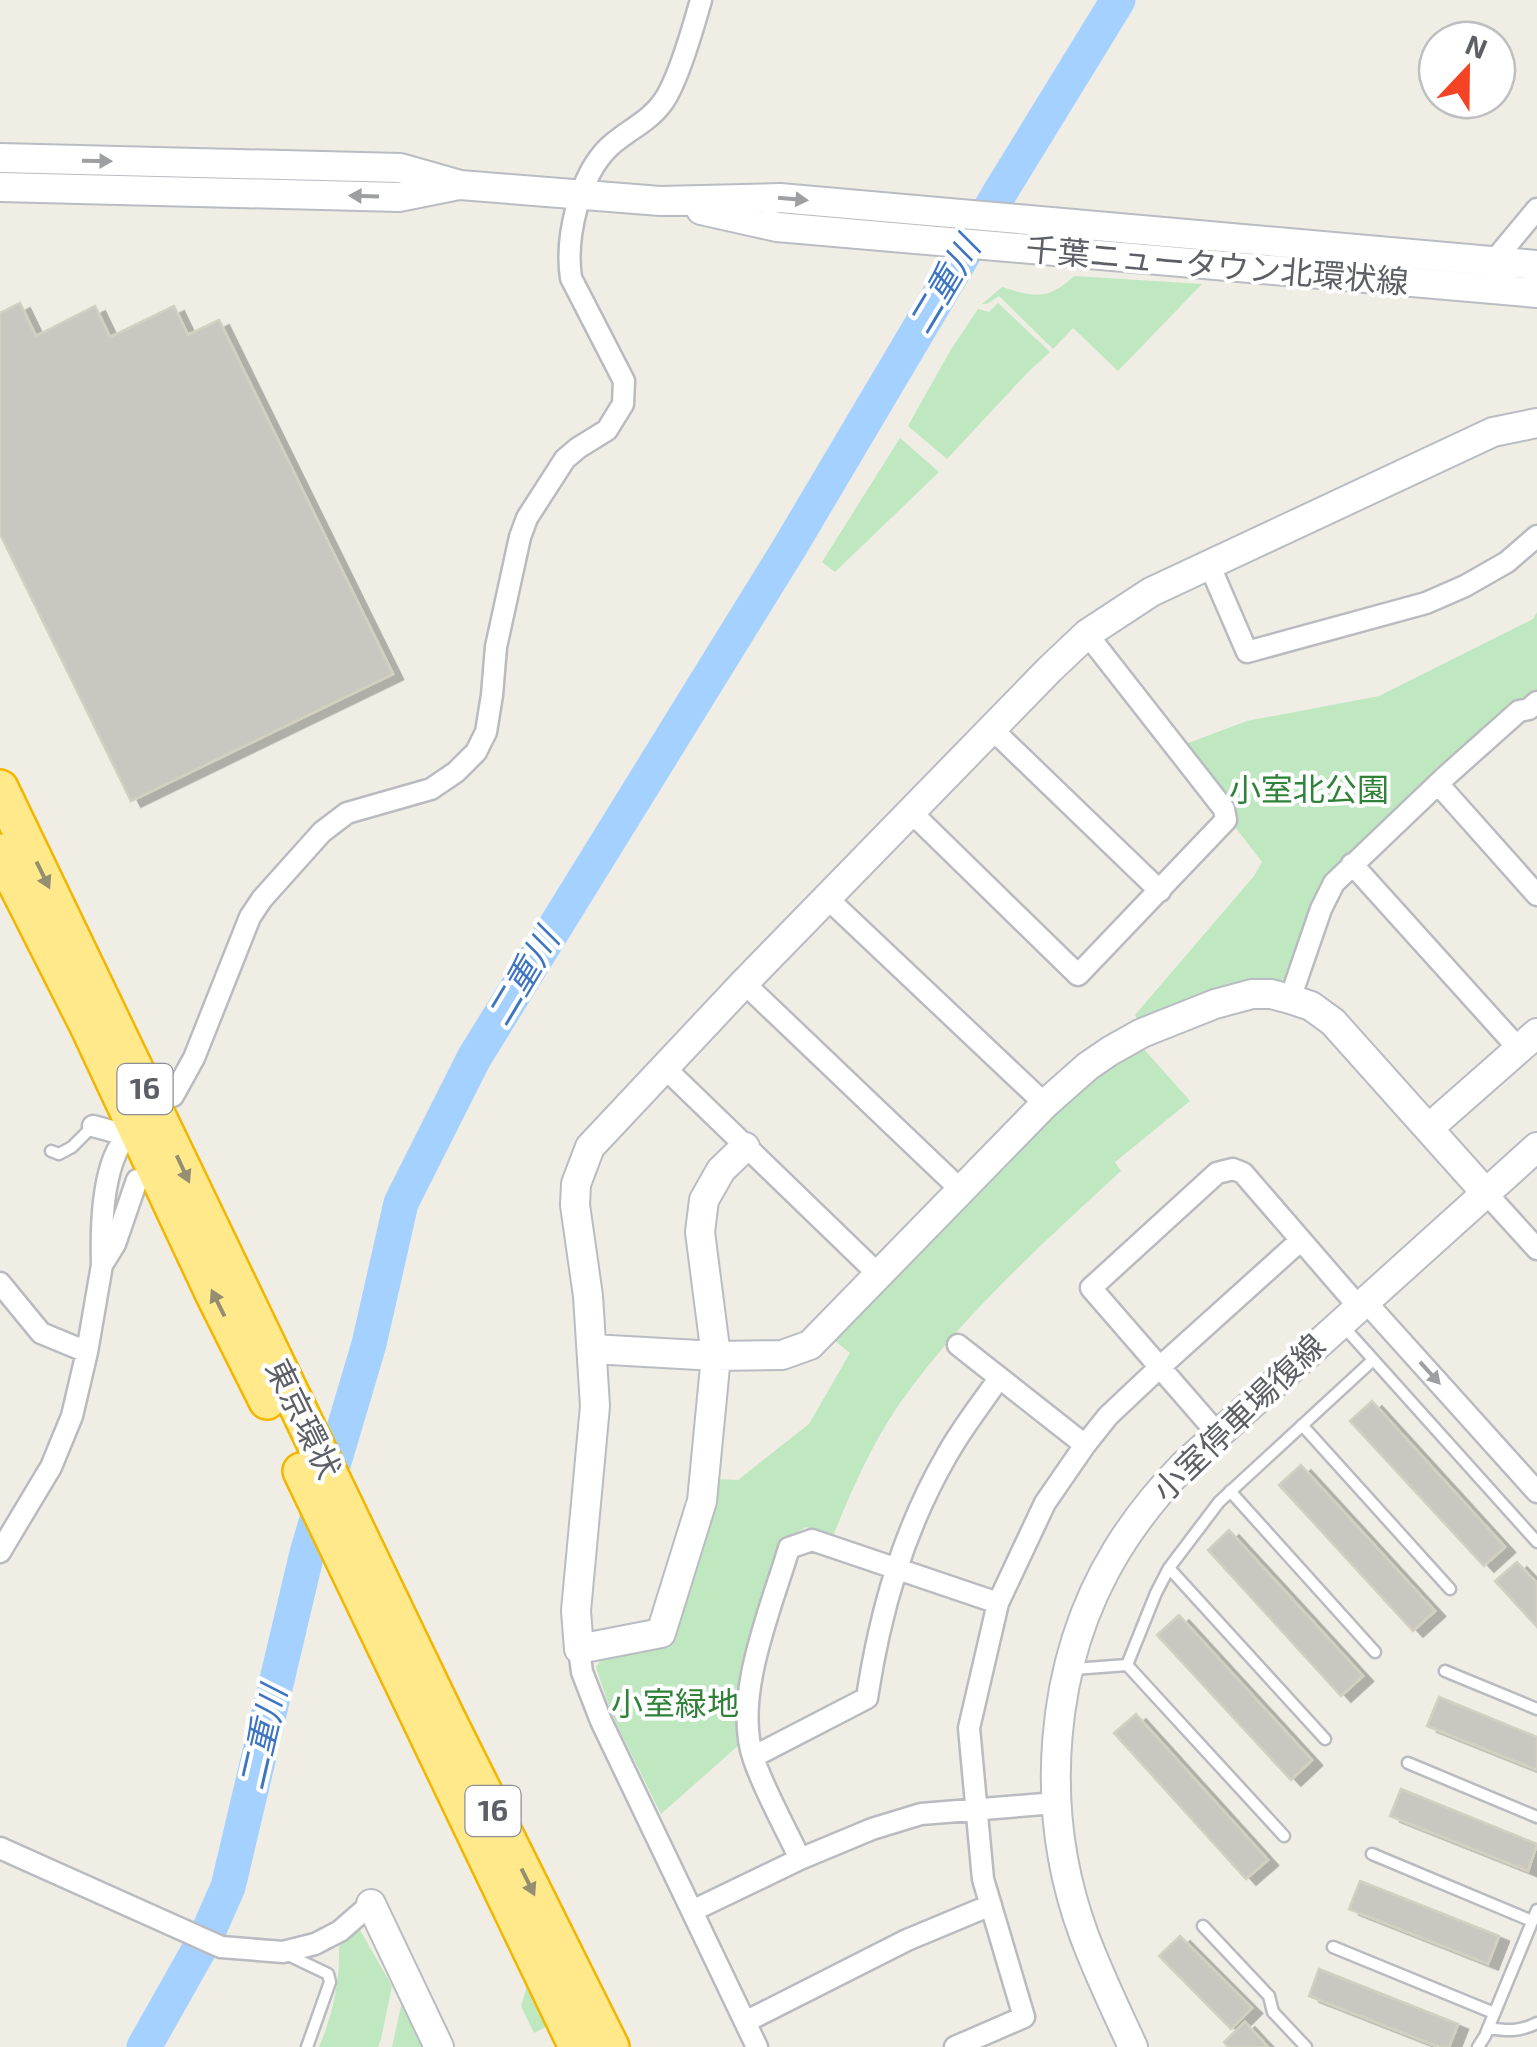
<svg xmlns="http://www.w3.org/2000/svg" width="1537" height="2047" font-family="'Exo 2','Noto Sans JP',sans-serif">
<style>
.green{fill:#bfe8c1}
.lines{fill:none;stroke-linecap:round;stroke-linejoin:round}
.river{stroke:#a4d1ff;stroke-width:35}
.building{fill:#cac7c1;stroke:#d4d0c1;stroke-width:2.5;filter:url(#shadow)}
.lane-casing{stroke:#b9bbc1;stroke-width:15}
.street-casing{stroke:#b9bbc1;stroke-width:25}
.secondary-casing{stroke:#b9bcc3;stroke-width:32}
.highway-casing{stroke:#f3b600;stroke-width:40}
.lane{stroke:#fff;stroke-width:10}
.street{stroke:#fff;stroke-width:20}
.secondary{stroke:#fff;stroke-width:28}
.highway{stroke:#ffe98b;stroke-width:35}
.oneway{fill:#9d9fa3}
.oneway2{fill:#958f72}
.labels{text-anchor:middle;stroke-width:8;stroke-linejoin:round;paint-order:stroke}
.shield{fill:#fff;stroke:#8d8f93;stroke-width:2.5}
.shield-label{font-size:30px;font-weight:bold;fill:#5c5f65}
.street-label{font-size:32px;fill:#5c5f65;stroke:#fff}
.park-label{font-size:32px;fill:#2f8238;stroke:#fff}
.water-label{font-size:35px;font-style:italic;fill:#3c75c1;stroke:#fff}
</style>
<defs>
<filter id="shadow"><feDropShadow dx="10" dy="5.5" stdDeviation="0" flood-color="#0004"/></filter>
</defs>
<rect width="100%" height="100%" fill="#efede4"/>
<path class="green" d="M1074 276 1202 284 1118 371 1073 328 1053 349 999 296 987 304H982L1002 287C1034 297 1048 301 1074 276Z
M998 303 1050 352 1028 372 947 459 908 426 950 351 978 309 989 312Z
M900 438 939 472 835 572 822 562Z
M1537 612V691L1437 776 1346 860 1289 974 1278 984 1139 1022 1135 1015 1254 876 1262 862 1232 823V802L1183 745 1247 721 1379 696 1533 619Z
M1143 1048 1190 1101 1115 1162 1121 1171C1042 1244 960 1317 898 1406 871 1446 851 1491 833 1536L806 1527 781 1541 740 1677 736 1711 740 1744 661 1814 612 1715 596 1667 605 1655 670 1642 713 1479 738 1480 809 1424 850 1353 835 1341 1055 1114 1098 1076Z
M360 1930 392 1986 381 2039 378 2047H319C333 2014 340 1982 339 1946Z
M531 1973 557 2021 534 2033 521 2006Z
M402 2002 424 2047H392Z"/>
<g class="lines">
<path class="river" d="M144 2047 205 1939 228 1887 307 1553 369 1344 401 1203 474 1058 791 545 1002 189 1118 0"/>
</g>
<path class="building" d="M20 303 36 336 95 306 110 337 174 306 188 335 219 320 393 674 131 801 0 534V313Z
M1372 1401 1505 1547 1484 1566 1350 1421Z
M1301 1465 1435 1611 1413 1631 1279 1485Z
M1229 1530 1363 1676 1341 1696 1208 1550Z
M1517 1562 1537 1583V1627L1495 1581Z
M1179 1615 1312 1760 1291 1780 1157 1635Z
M1439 1697 1537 1737V1770L1427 1726Z
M1136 1714 1268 1860 1246 1879 1114 1733Z
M1401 1789 1537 1844 1528 1871 1390 1816Z
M1360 1881 1499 1936 1488 1964 1349 1909Z
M1180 1936 1252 2008 1231 2029 1159 1956Z
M1319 1969 1458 2024 1449 2047H1439L1309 1996Z
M1245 2022 1268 2047H1228L1224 2042Z"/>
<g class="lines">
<g class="lane-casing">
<path id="lane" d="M51 1151 59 1154 72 1147 93 1126
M1344 1327 1537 1542
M1302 1425 1450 1589
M1230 1491 1375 1652
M1169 1568 1325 1739
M1127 1665 1284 1836
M1074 1669 1127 1665 1156 1593 1169 1568 1219 1502 1373 1360
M1445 1671 1537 1709
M1408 1763 1537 1817
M1372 1854 1532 1921
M1203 1926 1269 1996 1273 2012 1306 2047
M1333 1947 1494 2013
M286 1954 328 1974 330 1982 307 2047
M1488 2028C1508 2031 1519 2032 1537 2023
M1478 2047 1485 2036 1537 1910"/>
</g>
<g class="street-casing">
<path id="street" d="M1493 262 1537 209
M1209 564 1247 652 1426 603 1465 586 1507 562 1537 536
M992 729 1160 891
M1439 785 1537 895
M911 812 1078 975 1226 820 1224 809 1087 634
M1352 864 1519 1049
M827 898 1045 1104
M744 983 962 1191
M1290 999 1321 909 1334 883 1445 777 1519 711 1529 709 1537 702
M665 1068 880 1276
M173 1096 194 1058 250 917 262 899 322 832 347 813 431 789 456 772 476 752 486 732 492 695 496 647 520 537 527 518 565 459 578 448 607 430 623 404 624 381 571 278C565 238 579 176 609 147 626 131 649 122 663 102 677 83 694 25 701 0
M93 1126 126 1135
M1486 1193 1537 1249
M102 1265C101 1231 101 1146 137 1130
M0 1283 41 1333 87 1352
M1365 1301 1537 1492
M958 1345 1085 1445
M1217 1433 1091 1288 1217 1173 1233 1169 1243 1173 1358 1306
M0 1552 51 1467 72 1416 87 1352 102 1265 115 1244 137 1180
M579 1649 582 1672 601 1721 757 2047
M753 1757 867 1698C880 1612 903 1531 947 1455 962 1428 982 1403 999 1378
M0 1848 221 1947 283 1952 315 1944 340 1931 371 1904
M800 1859C785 1827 766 1794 754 1760 732 1698 771 1609 789 1548L812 1540 998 1603
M692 1911 800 1859 872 1829 921 1814 1056 1803
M745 2022 907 1940 991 1905
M955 2047 1024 2017 983 1879 969 1728 998 1603 1045 1503 1085 1445 1108 1416 1160 1367 1301 1240"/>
</g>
<g class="secondary-casing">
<path id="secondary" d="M0 158 400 168 460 185 660 201 780 198 1537 265
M0 187 399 197 454 186
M701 210 777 227 1537 293
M1429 1128 1537 1033
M745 1147 721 1170 704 1200 700 1232 716 1356 702 1501 661 1633 579 1649 576 1611 595 1406 588 1296 575 1205 576 1184 590 1147 744 983 1050 669 1087 634 1151 592 1493 432 1537 423
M592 1349 716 1356 782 1355 810 1345 1045 1104 1088 1066 1110 1051 1142 1033 1215 1004 1252 994H1271L1290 999 1311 1006 1333 1022 1486 1193
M371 1904 439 2047
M1133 2047C1116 2010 1098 1973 1084 1935 1038 1811 1048 1663 1117 1550 1136 1519 1158 1492 1183 1466L1537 1147"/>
</g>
<g class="highway-casing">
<path id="highway" d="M0 788 446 1716 611 2047
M0 852 88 1026 214 1295 267 1401
M301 1471 577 2047"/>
</g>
<use href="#lane" class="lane"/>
<use href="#street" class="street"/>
<use href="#secondary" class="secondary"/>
<use href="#highway" class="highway"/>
</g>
<defs><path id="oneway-solid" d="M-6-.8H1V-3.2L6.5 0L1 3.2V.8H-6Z" transform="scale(2.5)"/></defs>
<g class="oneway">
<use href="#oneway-solid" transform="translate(97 161) rotate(1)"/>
<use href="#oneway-solid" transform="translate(364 196) rotate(-178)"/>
<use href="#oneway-solid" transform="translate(793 199) rotate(5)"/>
<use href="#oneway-solid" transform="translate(1430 1373) rotate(48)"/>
</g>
<g class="oneway2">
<use href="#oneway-solid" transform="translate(43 875) rotate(64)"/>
<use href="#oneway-solid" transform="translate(183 1169) rotate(65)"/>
<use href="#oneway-solid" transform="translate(218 1303) rotate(-116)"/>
<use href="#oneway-solid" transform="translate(528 1882) rotate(64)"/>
</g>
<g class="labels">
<g class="shield">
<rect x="117.5" y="1064" width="55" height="50" rx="8"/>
<rect x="465.5" y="1786" width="55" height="50" rx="8"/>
</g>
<g class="shield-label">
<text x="145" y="1099">16</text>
<text x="493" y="1821">16</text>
</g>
<g class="street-label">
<text transform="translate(1217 266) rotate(5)" y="11">千葉ニュータウン北環状線</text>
<text transform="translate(1239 1418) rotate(-44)" y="11">小室停車場復線</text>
<text transform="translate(303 1419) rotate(64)" y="11">東京環状</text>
</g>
<g class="park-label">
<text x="1309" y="801">小室北公園</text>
<text x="675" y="1715">小室緑地</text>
</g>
<g class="water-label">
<text transform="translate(944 285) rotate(-59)" y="12">二重川</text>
<text transform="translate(523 977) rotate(-59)" y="12">二重川</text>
<text transform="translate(263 1738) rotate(-77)" y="12">二重川</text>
</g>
</g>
<g transform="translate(1467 70) rotate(22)"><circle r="48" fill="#ffffff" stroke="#bebfc1" stroke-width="2.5"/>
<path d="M0-8L18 38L0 25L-18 38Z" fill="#f44325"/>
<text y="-15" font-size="28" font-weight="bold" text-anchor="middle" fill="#5c5f65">N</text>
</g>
</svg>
